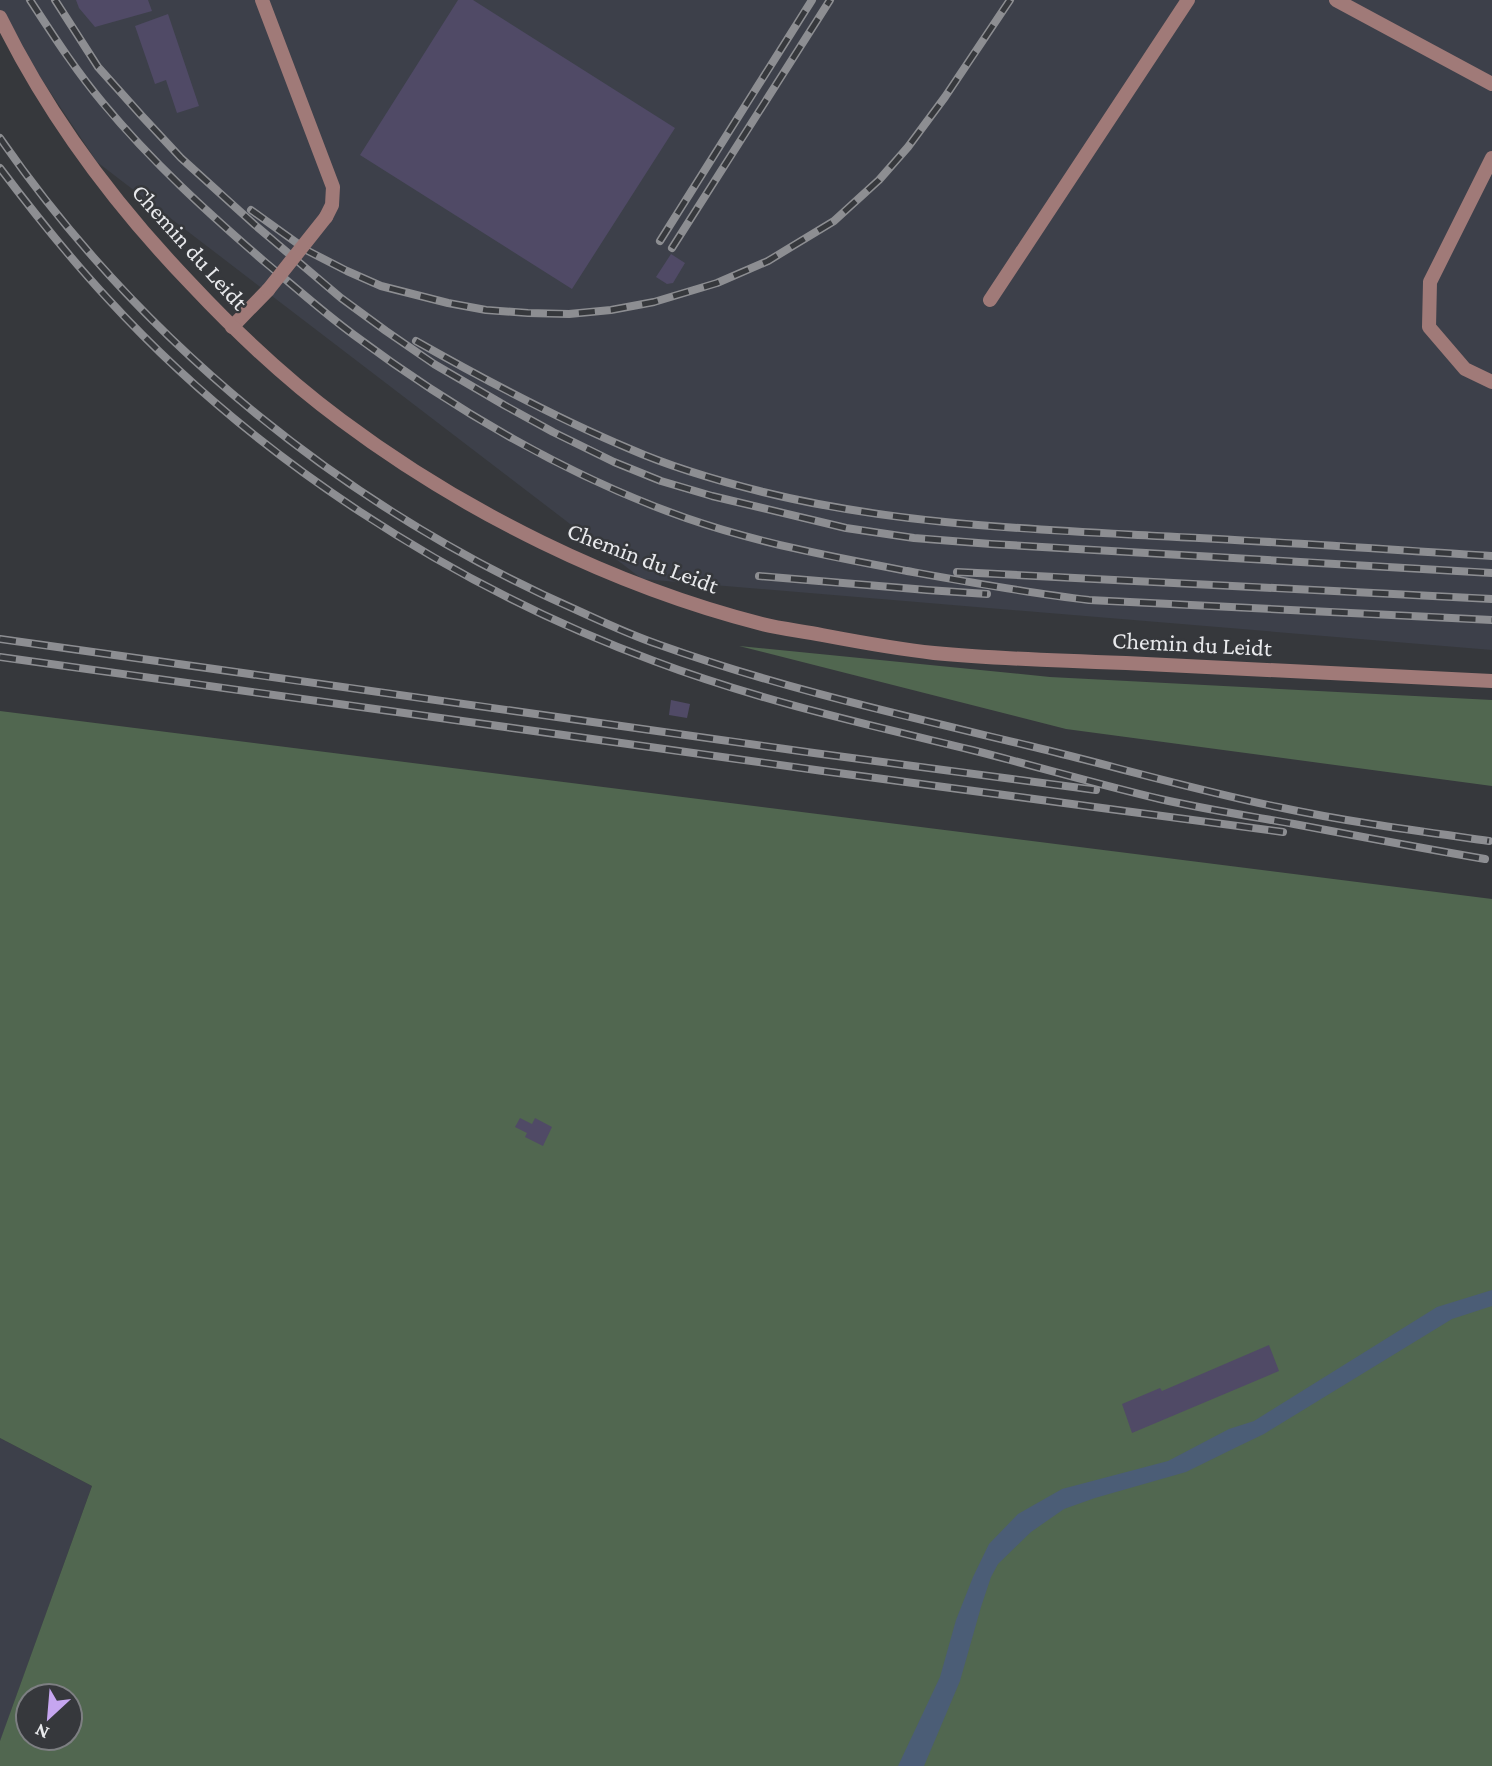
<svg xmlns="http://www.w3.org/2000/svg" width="1492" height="1766" font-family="'Crimson Pro',serif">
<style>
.built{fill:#3d404a}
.forest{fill:#516750;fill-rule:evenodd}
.water{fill:#4b5d76}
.building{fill:#504a66}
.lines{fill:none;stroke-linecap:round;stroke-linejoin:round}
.lane{stroke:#a07a78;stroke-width:14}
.street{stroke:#a07a78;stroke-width:14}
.rail-casing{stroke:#8d8e92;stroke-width:8}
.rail{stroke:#36383c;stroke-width:5;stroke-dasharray:16;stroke-linecap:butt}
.lane-bridge{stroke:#a07a78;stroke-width:14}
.labels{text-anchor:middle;stroke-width:5;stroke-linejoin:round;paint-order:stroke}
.street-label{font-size:24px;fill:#e8e9ec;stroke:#36383c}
</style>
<rect width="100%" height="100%" fill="#36383c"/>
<path class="built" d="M0 0H1492V650L642 579 97 162 0 17Z
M0 1438 92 1486 0 1742Z"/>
<path class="forest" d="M739 646 1050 677 1492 700V786L1066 729Z
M0 711 1492 899V1766H0V1741L92 1486 0 1438ZM28 1696H70V1738H28Z"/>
<path class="water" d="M1492 1290V1306L1452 1319 1264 1434 1239 1446 1186 1472 1095 1498 1064 1509 1031 1532 998 1564 991 1577 981 1607 960 1681 924 1766H898L940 1677 956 1620 973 1577 989 1544 1018 1514 1062 1489 1168 1461 1229 1429 1254 1421 1437 1307Z"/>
<path class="building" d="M76 0H148L152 11 95 27 79 8Z
M458 0H473L675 128 572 289 360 155Z
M168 14 199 106 177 113 166 80 155 84 135 26Z
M671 254 685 263 673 283 667 284 656 277Z
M671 700 690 704 687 718 669 715Z
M520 1118 532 1124 535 1118 552 1127 543 1146 525 1137 527 1133 515 1127Z
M1269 1345 1279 1371 1132 1433 1122 1404 1160 1388 1162 1391Z"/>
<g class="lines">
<path class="lane" d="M262 0 333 187 332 205 326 217
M1336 0 1492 84
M1492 158 1430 282 1429 327 1465 369 1492 382
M990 300 1188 0
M232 327 268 290"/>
<path class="street" d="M0 17C49 117 115 205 192 285 238 334 287 380 341 420 464 512 613 586 762 624 782 629 802 631 822 635 859 642 897 649 934 653 998 659 1062 661 1126 663 1248 669 1370 675 1492 681"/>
<g class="rail-casing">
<path id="rail" d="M30 0C53 35 76 71 103 103 152 162 208 213 266 263 295 287 324 313 354 335 453 409 569 477 686 518 758 543 833 557 907 571 968 582 1028 593 1089 600L1492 620
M55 0 98 67 141 115 181 158 255 225 341 298 386 331 434 364 504 405 553 432 614 462 661 481 712 496 846 528 914 538 991 544 1492 573
M0 138C144 346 350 511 581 612 607 624 633 636 660 645 780 688 906 716 1030 746 1113 766 1195 790 1278 807 1348 822 1418 831 1489 841
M0 168C34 213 69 257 108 299 254 458 451 586 654 661 757 700 865 724 972 750 1035 766 1097 784 1160 799 1204 809 1249 816 1294 824 1357 836 1421 848 1485 859
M251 210 308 251 347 271 381 286 448 303 486 310 528 313 569 314 611 310 654 302 717 283 768 261 834 221 879 180 908 147 945 97 1010 0
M660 241 812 0
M672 248 830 0
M416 341C485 380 556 418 630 449 671 467 719 481 763 492 892 524 1025 529 1157 536 1269 541 1380 549 1492 556
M957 572 1492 599
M759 576 927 590 987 594
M0 639 814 753 1096 790
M0 657 823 771 1283 832"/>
</g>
<use href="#rail" class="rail"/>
<path class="lane-bridge" d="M268 290 326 217"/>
</g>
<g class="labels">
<g class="street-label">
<text transform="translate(190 247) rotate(48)" y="8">Chemin du Leidt</text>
<text transform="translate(643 558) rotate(21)" y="8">Chemin du Leidt</text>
<text transform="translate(1192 644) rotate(3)" y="8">Chemin du Leidt</text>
</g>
</g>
<g transform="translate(49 1717) rotate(206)"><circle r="33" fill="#36383c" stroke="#7d7f82" stroke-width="2"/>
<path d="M0-5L12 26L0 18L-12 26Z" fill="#c6a6f0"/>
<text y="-10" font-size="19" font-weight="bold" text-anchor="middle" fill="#e8e9ec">N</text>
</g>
</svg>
